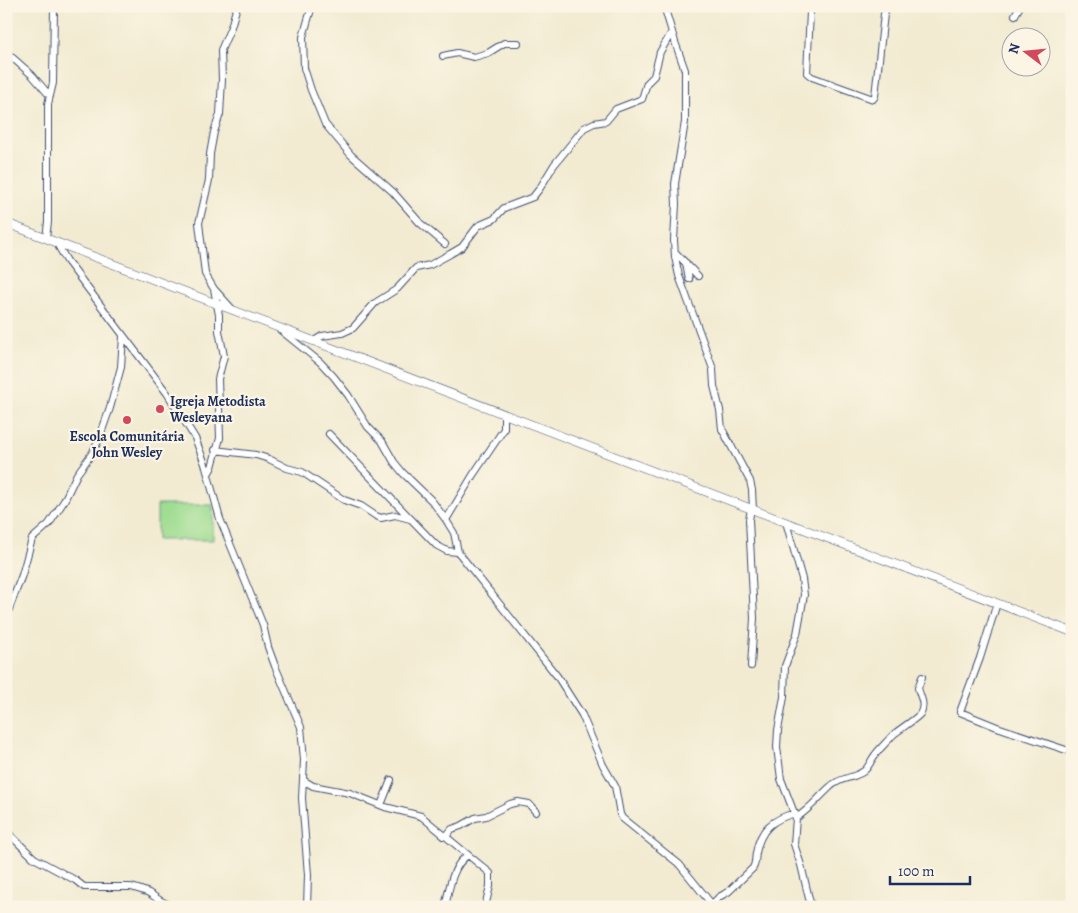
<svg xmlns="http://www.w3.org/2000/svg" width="1078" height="913" font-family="Alegreya,serif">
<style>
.green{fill:#9fdd92;stroke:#5d8678}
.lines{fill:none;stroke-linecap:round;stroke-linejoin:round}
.minor-casing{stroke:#3b4b6f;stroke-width:8}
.tertiary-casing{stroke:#3b4b6f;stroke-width:9}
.minor{stroke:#fff;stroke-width:6}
.tertiary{stroke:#fff;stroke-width:8}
.poi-dot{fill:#d1495b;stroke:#fcf5e5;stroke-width:2}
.labels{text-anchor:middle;stroke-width:4.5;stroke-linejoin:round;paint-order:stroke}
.poi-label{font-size:14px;font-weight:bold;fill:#1b2f5e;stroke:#fcf5e5;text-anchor:start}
</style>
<rect width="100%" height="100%" fill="#fcf5e5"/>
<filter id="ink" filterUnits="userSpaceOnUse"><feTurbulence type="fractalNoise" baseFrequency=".02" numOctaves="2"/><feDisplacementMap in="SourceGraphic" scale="10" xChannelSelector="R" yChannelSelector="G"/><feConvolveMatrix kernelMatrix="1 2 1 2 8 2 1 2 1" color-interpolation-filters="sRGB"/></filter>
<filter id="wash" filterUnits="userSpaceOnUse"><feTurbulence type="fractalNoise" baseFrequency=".0096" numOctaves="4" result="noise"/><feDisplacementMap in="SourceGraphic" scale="20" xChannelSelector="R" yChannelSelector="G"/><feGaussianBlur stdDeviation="1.12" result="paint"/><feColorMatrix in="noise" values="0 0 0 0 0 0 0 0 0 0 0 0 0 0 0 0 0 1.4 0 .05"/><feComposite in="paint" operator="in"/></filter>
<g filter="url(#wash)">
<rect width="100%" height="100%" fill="#f2ebd2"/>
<path class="green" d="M157 505H213V540H157Z"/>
</g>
<g filter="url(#ink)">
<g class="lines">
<g class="minor-casing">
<path id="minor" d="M312 6 303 37 304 68 311 90 325 124 351 155 393 192 420 223 445 244
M664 6 675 42 685 70V122L675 184 676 204 674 240 675 257 679 276 713 369 714 386 720 410 722 429 750 481 752 490 753 510
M808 6 810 12 807 73 812 77 873 99 875 96 884 14 887 6
M664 7 693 6
M1015 15 1020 6
M6 52 32 75 50 96
M443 56 457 53 474 57 488 53 504 43H518
M46 238 48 222V104L53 83 54 6
M56 242 67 261 167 393 195 438 205 464 220 519 263 625 268 647 275 666 301 727 304 760 302 798 308 875 307 907
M675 252 698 276
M686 263 689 279
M233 310 214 289 205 274 199 223 209 180 210 154 214 132 220 114 222 80 221 50 231 27 237 6
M279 329 320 362 334 377 348 395 368 427 382 441 394 462 403 473 432 501 446 520 454 533 458 552 557 676 582 715 603 765 615 786 620 814 622 818 679 864 714 907
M314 341 322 336 342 333 353 328 375 303 397 289 416 268 430 265 450 254 462 247 478 226 494 219 504 208 533 197 540 188 554 165 584 128 594 123 606 121 616 109 642 99 647 83 654 76 660 52 672 32
M329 434 436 545 447 551 458 552
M215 450 256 455 269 459 287 468 302 472 344 500 361 506 376 516 381 518 395 515 410 519
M208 474 212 467 220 438 218 379 224 356 219 331V315L214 289
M446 520 473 475 502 432 504 429V414
M786 522 802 579 804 595 797 634 785 666 784 697 778 730 777 747 781 779 796 818 794 844 801 865 811 907
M997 603 980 658 960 712 997 727 1072 752
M6 617 22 575 32 539 49 524 64 501 77 474 93 452 99 439 110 408 121 367 123 336
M751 666 754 618 749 520 751 509
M303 780 313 786 350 793 385 807 421 816 490 873V886L485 907
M381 805 391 780
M796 818C810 809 818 798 830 787 840 777 853 779 864 771 869 767 871 760 875 755 880 748 887 742 893 735 900 729 916 719 920 714 926 704 920 697 918 688L922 677
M1070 823 1072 809
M6 831 34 858 75 880 84 887H130C134 887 146 892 149 893 155 897 162 903 170 905 174 906 177 906 182 907
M443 836 447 835 452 829 461 826 475 818 486 816 510 804 518 802 529 804 536 812
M712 904 719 897 728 892 753 868C756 863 755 858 756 853 760 829 773 819 795 813
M810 904 818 907
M445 907C449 890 452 865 468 855"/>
</g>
<g class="tertiary-casing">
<path id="tertiary" d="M6 223 1072 632"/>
</g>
<use href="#minor" class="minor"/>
<use href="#tertiary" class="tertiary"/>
</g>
</g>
<g class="poi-dot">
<circle cx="160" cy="409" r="5"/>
<circle cx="127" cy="420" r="5"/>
</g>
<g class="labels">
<g class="poi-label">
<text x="170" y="406">Igreja Metodista<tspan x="170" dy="16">Wesleyana</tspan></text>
<text x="127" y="441" text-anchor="middle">Escola Comunitária<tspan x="127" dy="16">John Wesley</tspan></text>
</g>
</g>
<rect width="1078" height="913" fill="none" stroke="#fcf5e5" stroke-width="25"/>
<g transform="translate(1026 52) rotate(286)"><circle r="24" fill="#fcf5e5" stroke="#a2a6af"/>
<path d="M0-4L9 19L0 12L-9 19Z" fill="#d1495b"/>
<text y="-8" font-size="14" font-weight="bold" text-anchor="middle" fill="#1b2f5e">N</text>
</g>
<path d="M890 876v8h80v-8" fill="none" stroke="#1b2f5e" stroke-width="2.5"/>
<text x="898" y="876" font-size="15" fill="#1b2f5e" stroke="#fcf5e5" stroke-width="4" paint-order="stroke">100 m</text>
</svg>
